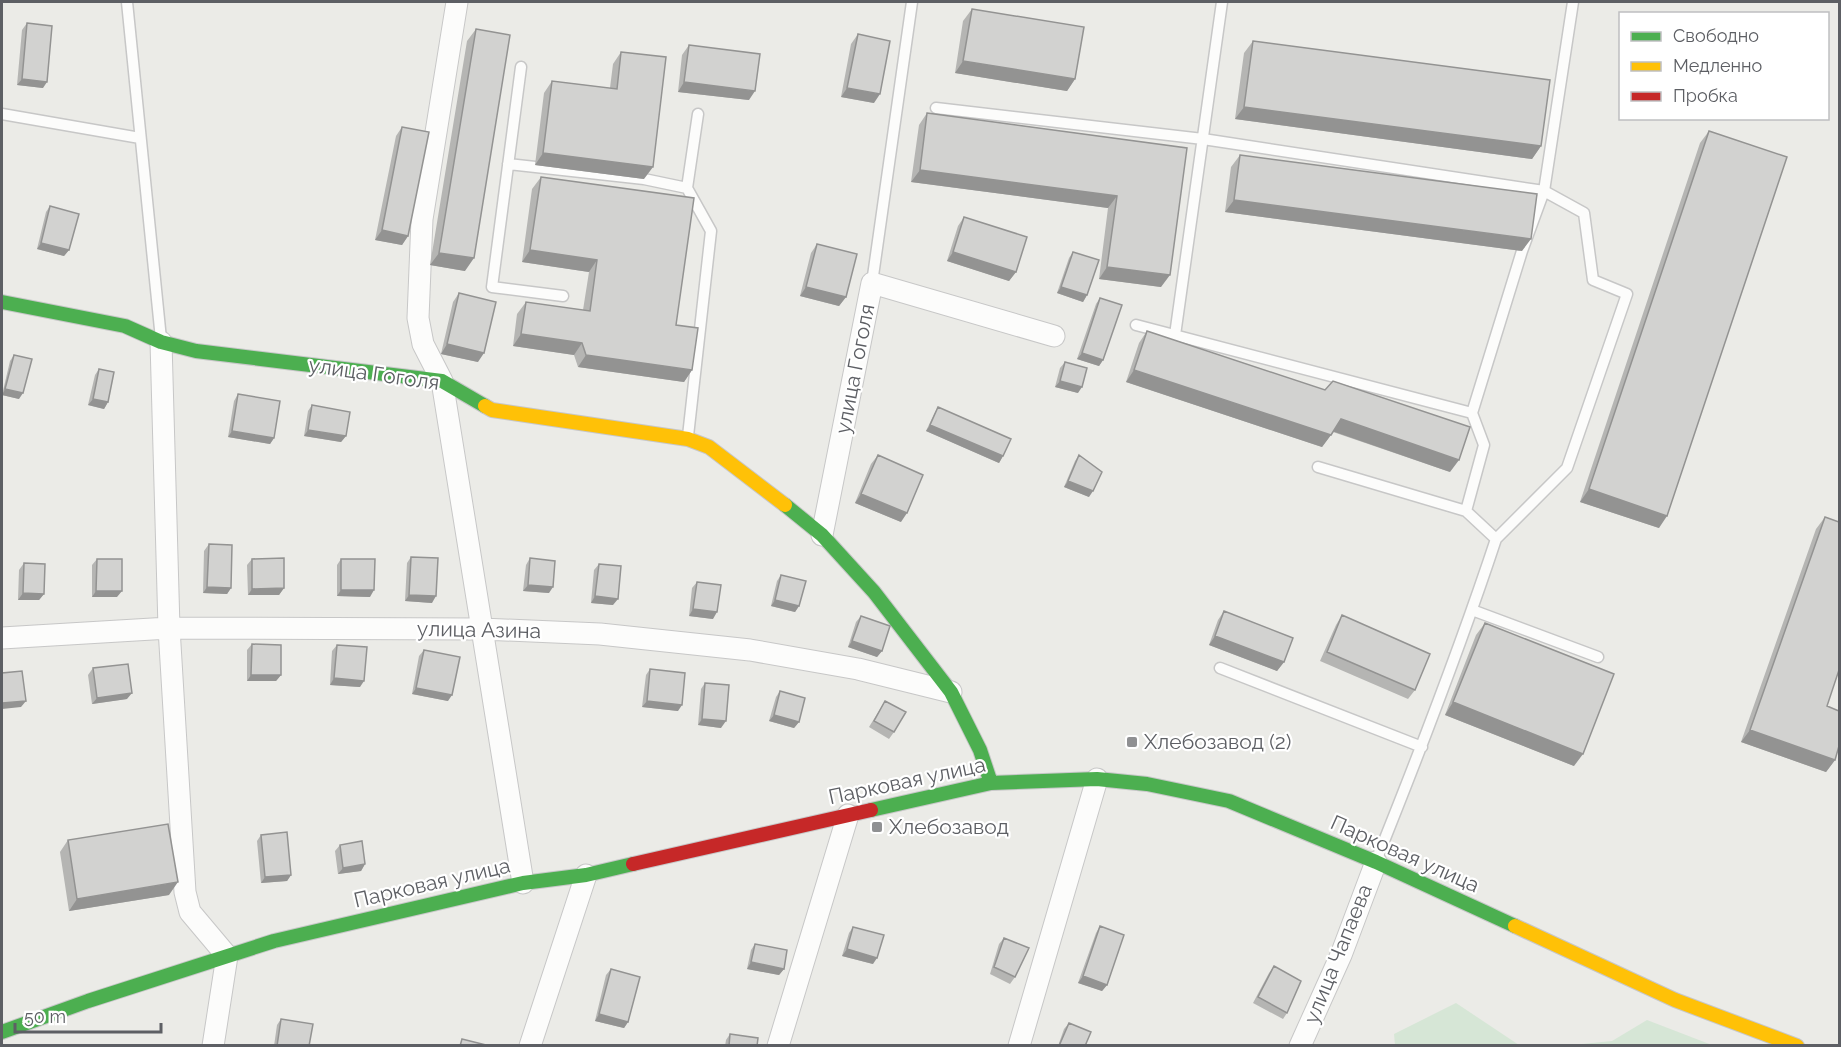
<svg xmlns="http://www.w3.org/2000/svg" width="1841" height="1047" font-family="Raleway,sans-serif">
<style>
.green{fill:#d6e6d6}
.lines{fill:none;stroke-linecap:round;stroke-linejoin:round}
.lane-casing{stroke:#c7c7c7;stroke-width:13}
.street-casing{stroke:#c7c7c7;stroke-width:23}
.fast-casing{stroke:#c7c7c8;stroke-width:16}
.slow-casing{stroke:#c7c7c8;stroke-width:16}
.jam-casing{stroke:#c7c7c8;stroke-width:16}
.lane{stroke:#fcfcfb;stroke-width:10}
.street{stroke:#fcfcfb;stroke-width:21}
.fast{stroke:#4caf50;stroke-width:14}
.slow{stroke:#ffc107;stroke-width:14}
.jam{stroke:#c62828;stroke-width:14}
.wall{fill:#b5b5b3}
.shaded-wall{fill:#939392}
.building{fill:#d2d2d0;stroke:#939392;stroke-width:1.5}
.poi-dot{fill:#8f9092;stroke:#fff;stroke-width:2}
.labels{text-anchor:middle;stroke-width:4.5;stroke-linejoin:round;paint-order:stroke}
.street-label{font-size:21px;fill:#5d5f64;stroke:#fff}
.poi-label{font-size:21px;fill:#5d5f64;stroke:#fff;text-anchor:start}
</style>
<rect width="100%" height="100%" fill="#ebebe7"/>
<path class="green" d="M1456 1003 1519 1045H1395L1394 1034Z
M1647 1020 1712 1045H1572L1612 1041Z"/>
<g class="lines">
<g class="lane-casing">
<path id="lane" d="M127 2 161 339
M521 67 492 287 563 296
M936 108 1203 139 1544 191 1584 213 1593 280 1627 294 1567 468 1496 539
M2 114 140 138
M508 164 644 179 687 188
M872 283 912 2
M1136 325 1472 413
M1175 335 1222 2
M688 436 711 231 687 188 698 114
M1318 467 1466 511
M1472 610 1598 657
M1220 668 1422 747
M1376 861C1419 754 1460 648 1496 539L1466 511 1484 445 1472 413 1522 251 1544 191 1573 2"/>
</g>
<g class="street-casing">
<path id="street" d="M457 2 422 219 418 318 423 344 442 381 523 883
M161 342 169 628 185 892 190 912 227 956 213 1046
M822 535 872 283 1054 336
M2 638 169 628 482 629 600 634 750 650 858 669 951 692
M530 1046 586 875
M778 1046 848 815
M1019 1046 1097 779
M1300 1046 1341 955 1376 862"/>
</g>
<g class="fast-casing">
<path id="fast" d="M2 302 125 326 161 342 196 351 442 381 485 406
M785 505 822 535 874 592 951 692 980 750 991 783
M871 810 991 783 1097 779 1147 784 1229 801 1376 862 1515 926
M2 1032 88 1001 274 941 523 883 586 875 633 864"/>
</g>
<g class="slow-casing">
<path id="slow" d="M485 406 492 410 688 439 709 447 785 505
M1515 926 1675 1000 1797 1046"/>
</g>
<g class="jam-casing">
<path id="jam" d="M633 864 871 810"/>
</g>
<use href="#lane" class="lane"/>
<use href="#street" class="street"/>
<use href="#fast" class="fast"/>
<use href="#slow" class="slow"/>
<use href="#jam" class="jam"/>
</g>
<path class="wall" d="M972 9 1075 79 1067 91 955 73 963 21Z
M27 23 43 88 17 85 22 30Z
M476 29 465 271 430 265 467 41Z
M858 34 874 103 841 97 851 44Z
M1253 41 1541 146 1532 159 1235 119 1244 53Z
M689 45 749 100 678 92 682 55Z
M621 52 644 179 535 165 544 93 552 81 610 88 613 64Z
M927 113 1187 148 1161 287 1099 279 1108 208 911 182 919 125Z
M402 127 408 236 402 245 375 240 396 136Z
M1709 131 1659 528 1580 502 1700 143Z
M1240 155 1522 251 1225 212 1231 167Z
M541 177 676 325 692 370 684 382 578 367 574 355 513 346 517 314 526 302 583 310 589 272 522 262 532 189Z
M50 206 69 250 64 256 37 249 46 212Z
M964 217 1016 272 1009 281 947 261 958 226Z
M817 244 846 297 839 306 800 296 811 253Z
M1073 252 1087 295 1083 302 1057 293 1069 258Z
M459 293 478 362 441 354 453 302Z
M1100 298 1103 360 1099 366 1077 359 1096 304Z
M1147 331 1325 390 1450 472 1333 432 1322 447 1126 382 1139 343Z
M14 355 19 399 2 395 10 361Z
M1065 362 1078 393 1055 387 1060 368Z
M99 369 108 402 104 409 88 405 95 375Z
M238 394 274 438 270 444 228 437 234 401Z
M312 405 346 436 341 442 304 436 308 411Z
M938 407 1003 456 999 463 926 431 934 414Z
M878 455 901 522 855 503 871 464Z
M1079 455 1089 497 1064 487 1075 461Z
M1825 517 1827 706 1835 760 1826 772 1741 742 1816 529Z
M209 544 231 588 227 594 203 593 204 551Z
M411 557 432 603 405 601 407 563Z
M530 558 549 593 523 591 526 565Z
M97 559 117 597H92V565Z
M252 559 284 588 279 595H248L247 565Z
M341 559 370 597 337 596V565Z
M24 563 44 594 39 600H18L19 570Z
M599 564 613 605 591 603 594 570Z
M781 575 799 606 795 612 771 606 777 581Z
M697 582 713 619 689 616 692 588Z
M1224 611 1284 662 1277 671 1209 645 1218 620Z
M1342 615 1415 690 1408 699 1320 661 1336 625Z
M861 616 882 651 877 657 848 647 856 622Z
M1485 623 1574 766 1445 715 1476 635Z
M252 644 281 675 276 681H247V650Z
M337 645 360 687 330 685 332 651Z
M424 650 448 701 412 694 419 656Z
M93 668 127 699 92 704 88 675Z
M650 669 678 711 642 707 646 675Z
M705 683 721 728 698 725 701 689Z
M780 691 799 722 794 728 769 721 776 697Z
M885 701 894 732 889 739 869 727Z
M261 835 291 875 287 881 261 883 257 841Z
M68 840 169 895 69 911 60 852Z
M340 845 365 864 361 871 338 874 335 851Z
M1100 926 1107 985 1102 991 1078 983 1096 933Z
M853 927 873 964 842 956 849 933Z
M1004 938 1015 977 1010 984 990 974 999 944Z
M755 944 784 969 779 975 747 969 751 950Z
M1274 966 1287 1013 1283 1019 1253 1003 1269 973Z
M611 969 628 1022 624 1028 595 1021 606 975Z
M281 1019 309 1046H274L277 1025Z
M1069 1023 1085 1046H1058L1064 1029Z
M730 1034 757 1046H725L726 1040Z"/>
<path class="shaded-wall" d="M963 61 1075 79 1067 91 955 73Z
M22 79 47 82 43 88 17 85Z
M684 82 755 91 749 100 678 92Z
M847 88 880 94 874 103 841 97Z
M1244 107 1541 146 1532 159 1235 119Z
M543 153 653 167 644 179 535 165Z
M920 170 1117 196 1108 208 911 182Z
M1234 200 1531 239 1522 251 1225 212Z
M382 230 408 236 402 245 375 240Z
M41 243 69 250 64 256 37 249Z
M530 250 597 260 589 272 522 262Z
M953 252 1016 272 1009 281 947 261Z
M439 253 474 258 465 271 430 265Z
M1107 267 1170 275 1161 287 1099 279Z
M806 287 846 297 839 306 800 296Z
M1061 287 1087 295 1083 302 1057 293Z
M521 334 582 343 574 355 513 346Z
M447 344 484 353 478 362 441 354Z
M1082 353 1103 360 1099 366 1077 359Z
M586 355 692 370 684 382 578 367Z
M1134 370 1331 435 1322 447 1126 382Z
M1060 381 1082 387 1078 393 1055 387Z
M5 389 23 393 19 399 2 395Z
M93 399 108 402 104 409 88 405Z
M1341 419 1459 460 1450 472 1332 431Z
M930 425 1003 456 999 463 926 431Z
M308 430 346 436 341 442 304 436Z
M232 431 274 438 270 444 228 437Z
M1068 481 1093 491 1089 497 1064 487Z
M1589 489 1667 516 1659 528 1580 502Z
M861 494 907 513 901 522 855 503Z
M528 585 553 587 549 593 523 591Z
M207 587 231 588 227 594 203 593Z
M284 588 279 595H248L252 589Z
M341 590H374L370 597 337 596Z
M96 591H122L117 597H92Z
M23 593 44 594 39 600H18Z
M409 595 436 596 432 603 405 601Z
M595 596 618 599 613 605 591 603Z
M775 600 799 606 795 612 771 606Z
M693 609 717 612 713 619 689 616Z
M1215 636 1284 662 1277 671 1209 645Z
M852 641 882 651 877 657 848 647Z
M251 675H281L276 681H247Z
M334 678 364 681 360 687 330 685Z
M416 688 452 695 448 701 412 694Z
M132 693 127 699 92 704 97 698Z
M26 701 21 707 2 709V703Z
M647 701 682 705 678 711 642 707Z
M1453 702 1583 754 1574 766 1445 715Z
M774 715 799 722 794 728 769 721Z
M702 719 726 721 721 728 698 725Z
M1750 730 1835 760 1826 772 1741 742Z
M365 864 361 871 338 874 343 868Z
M291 875 287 881 261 883 265 877Z
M178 882 169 895 69 911 77 899Z
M847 949 877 958 873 964 842 956Z
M751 962 784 969 779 975 747 969Z
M1083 976 1107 985 1102 991 1078 983Z
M599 1014 628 1022 624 1028 595 1021Z"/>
<path class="building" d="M972 9 1084 27 1075 79 963 61Z
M27 23 52 26 47 82 22 79Z
M476 29 510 35 474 258 439 253Z
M858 34 890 41 880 94 847 88Z
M1253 41 1550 80 1541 146 1244 107Z
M689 45 760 54 755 91 684 82Z
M621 52 666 57 653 167 543 153 552 81 617 89Z
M927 113 1187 148 1170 275 1107 267 1117 196 920 170Z
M402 127 429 132 408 236 382 230Z
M1709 131 1787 157 1667 516 1589 489Z
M1240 155 1537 194 1531 239 1234 200Z
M541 177 694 198 676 325 698 328 692 370 586 355 582 343 521 334 526 302 590 311 597 260 530 250Z
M50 206 79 214 69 250 41 243Z
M964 217 1027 237 1016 272 953 252Z
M817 244 857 254 846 297 806 287Z
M1073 252 1099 260 1087 295 1061 287Z
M459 293 496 302 484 353 447 344Z
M1100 298 1122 305 1103 360 1082 353Z
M1147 331 1325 390 1333 381 1470 427 1459 460 1341 419 1331 435 1134 370Z
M14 355 32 359 23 393 5 389Z
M1065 362 1087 368 1082 387 1060 381Z
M99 369 114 372 108 402 93 399Z
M238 394 280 401 274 438 232 431Z
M312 405 350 412 346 436 308 430Z
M938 407 1011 439 1003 456 930 425Z
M878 455 923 475 907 513 861 494Z
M1079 455 1102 472 1093 491 1068 481Z
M1825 517 1839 522V670L1827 706 1839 711V746L1835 760 1750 730Z
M209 544 232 545 231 588 207 587Z
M411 557 438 558 436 596 409 595Z
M284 558V588L252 589V559Z
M530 558 555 561 553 587 528 585Z
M97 559H122V591H96Z
M341 559H375L374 590H341Z
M24 563 45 564 44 594 23 593Z
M599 564 621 566 618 599 595 596Z
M781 575 806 581 799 606 775 600Z
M697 582 721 585 717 612 693 609Z
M1224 611 1293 638 1284 662 1215 636Z
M1342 615 1430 654 1415 690 1327 652Z
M861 616 890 626 882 651 852 641Z
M1485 623 1614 674 1583 754 1453 702Z
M252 644 281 645V675H251Z
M337 645 367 647 364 681 334 678Z
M424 650 460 657 452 695 416 688Z
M128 664 132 693 97 698 93 668Z
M650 669 685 673 682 705 647 701Z
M22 671 26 701 2 703V673Z
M705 683 729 685 726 721 702 719Z
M780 691 805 698 799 722 774 715Z
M885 701 906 712 894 732 874 721Z
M168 824 178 882 77 899 68 840Z
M287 832 291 875 265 877 261 835Z
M362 841 365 864 343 868 340 845Z
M1100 926 1124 935 1107 985 1083 976Z
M853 927 884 935 877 958 847 949Z
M1004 938 1029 948 1015 977 994 967Z
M755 944 787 950 784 969 751 962Z
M1274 966 1301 981 1287 1013 1258 997Z
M611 969 640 977 628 1022 599 1014Z
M281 1019 313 1024 309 1046H277Z
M1069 1023 1091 1032 1085 1046H1059Z
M730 1034 758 1038 757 1046H729Z
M462 1039 490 1046H460Z"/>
<g class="poi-dot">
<rect x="1126" y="736" width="12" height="12" rx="3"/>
<rect x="871" y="821" width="12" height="12" rx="3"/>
</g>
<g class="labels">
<g class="street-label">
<text transform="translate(855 369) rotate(-79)" y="7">улица Гоголя</text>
<text transform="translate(374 374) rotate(8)" y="7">улица Гоголя</text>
<text transform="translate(479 630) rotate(1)" y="7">улица Азина</text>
<text transform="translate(907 781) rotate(-12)" y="7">Парковая улица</text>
<text transform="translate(1405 854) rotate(24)" y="7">Парковая улица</text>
<text transform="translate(432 883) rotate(-13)" y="7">Парковая улица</text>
<text transform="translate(1338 954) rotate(-68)" y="7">улица Чапаева</text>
</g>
<g class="poi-label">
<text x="1144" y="749">Хлебозавод (2)</text>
<text x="889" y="834">Хлебозавод</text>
</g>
</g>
<rect width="1841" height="1047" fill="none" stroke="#5d5f64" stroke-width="6"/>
<rect x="1619" y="12" width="210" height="108" fill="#ffffff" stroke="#bebfc1" stroke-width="1.5"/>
<rect x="1631" y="32" width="30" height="9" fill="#4caf50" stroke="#bebfc1" stroke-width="1.5"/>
<text x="1673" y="42" font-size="18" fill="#5d5f64">Свободно</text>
<rect x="1631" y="62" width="30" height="9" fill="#ffc107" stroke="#bebfc1" stroke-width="1.5"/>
<text x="1673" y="72" font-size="18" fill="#5d5f64">Медленно</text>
<rect x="1631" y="92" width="30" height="9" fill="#c62828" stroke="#bebfc1" stroke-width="1.5"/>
<text x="1673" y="102" font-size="18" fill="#5d5f64">Пробка</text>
<path d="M15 1023v9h146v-9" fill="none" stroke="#5d5f64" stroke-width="3"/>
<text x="24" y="1023" font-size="18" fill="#5d5f64" stroke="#ffffff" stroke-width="4.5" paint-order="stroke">50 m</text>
</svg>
